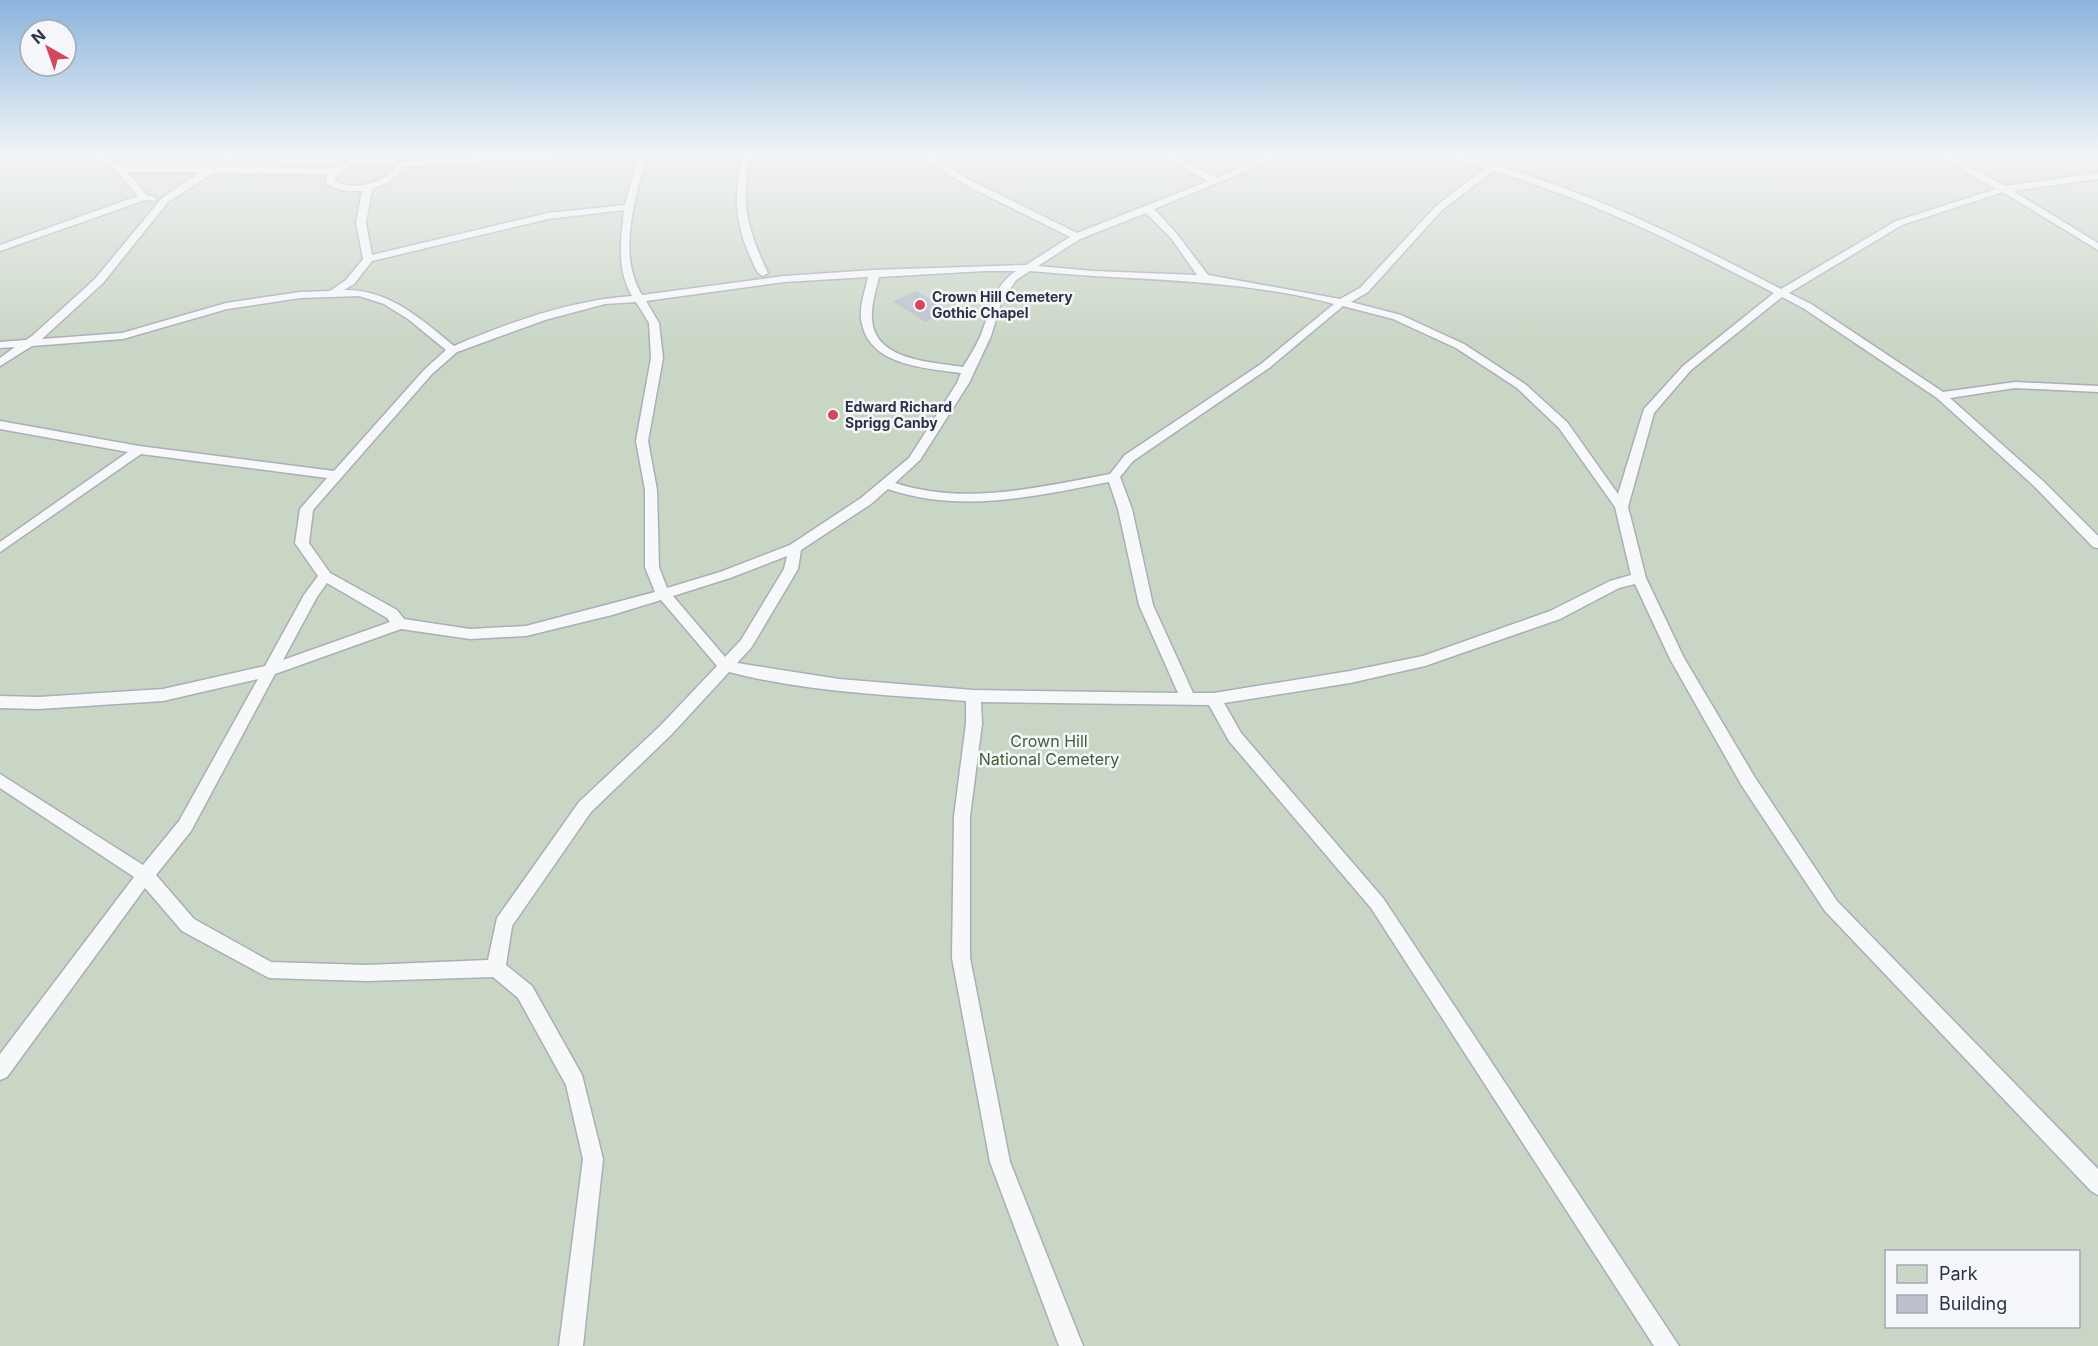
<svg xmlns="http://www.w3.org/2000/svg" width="2098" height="1346" font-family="Inter,sans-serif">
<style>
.green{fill:#c9d6c5;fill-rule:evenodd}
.building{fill:#bbc0ca}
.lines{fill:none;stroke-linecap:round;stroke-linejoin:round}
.lane-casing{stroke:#a9aeb7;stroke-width:3}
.lane{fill:#f7f8fa;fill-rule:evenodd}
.poi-dot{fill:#d1495b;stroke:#f4f6f9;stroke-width:2}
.labels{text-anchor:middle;stroke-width:5;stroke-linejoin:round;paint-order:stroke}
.far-poi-label{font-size:14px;font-weight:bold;fill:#2b3445;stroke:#f4f6f9;text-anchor:start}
.park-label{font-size:16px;fill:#3f6138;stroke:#f4f6f9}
</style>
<rect width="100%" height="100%" fill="#e4e7ec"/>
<path class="green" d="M0 153H2098V1346H0ZM1886 1252H2078V1326H1886Z"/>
<path class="building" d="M917 291 940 306 948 311 925 322 893 301Z"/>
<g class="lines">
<g class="lane-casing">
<path id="lane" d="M86 153H97L122 166 209 167 229 153H240L220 167 334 168C353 156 377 155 399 162L520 154 647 153C636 198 616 253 642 295L784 276 874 270 1026 265 1070 237 964 184 915 153H926L970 180 1077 233 1208 181 1158 153H1169L1216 178 1277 153H1290L1154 209 1177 234 1208 275 1340 299 1360 288 1436 206 1485 168 1438 153C1462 153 1486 163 1509 170 1605 198 1692 243 1781 289L1896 221 1996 189 1933 153H1944L2005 186 2098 173V179L2013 191 2098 243V250L2003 192 1902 225 1789 293 1811 304 1943 392 2015 382 2098 386V392L2015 388 1950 398 2043 481 2098 536V548L2093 547 2035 487 1937 398 1803 308 1782 297 1691 370 1654 413 1628 507 1646 578 1684 658 1754 776 1837 901 2098 1169V1195L2091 1191 1825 911 1742 786 1670 659 1635 584 1619 588 1560 619 1425 666 1350 683 1224 703 1241 733 1383 898 1679 1346H1654L1371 908 1229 741 1209 705 981 702 982 724 970 816V958L1010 1162 1083 1346H1059L990 1162 952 958 954 816 966 724V701C887 695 806 692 729 672L672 734 591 812 512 926 506 965 532 986 582 1075 603 1159 583 1346H559L583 1159 566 1085 518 998 493 977 367 981 269 978 182 931 145 888 7 1077 0 1080V1054L134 877 0 788V774L143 865 179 821 258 679 163 701 39 709 0 708V696L39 697 163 689 265 666 304 595 318 576 295 543 300 509 327 478 141 454 0 552V542L128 452 0 429V421L139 446 334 471 424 370 446 350 408 319 384 304 359 296 300 298 227 309 123 339 32 346 0 366V358L15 347 0 348V342L26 340 32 336 95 279 162 198 201 172H127L147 195 156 197V201L145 200 0 251V245L138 196 117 171ZM638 157 625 205 548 213 372 255 366 223 372 189 387 183 402 171V167L520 160ZM370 163H383L394 166V170C378 184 354 191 335 181V177L351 166ZM1493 171C1594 201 1681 245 1774 293L1683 366 1644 409 1618 494 1567 422 1525 384 1464 344 1401 315 1351 302 1368 292 1442 210ZM213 173 327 174 325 182 334 188 346 191H362L356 223 363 259 346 280 330 291 300 292 226 303 122 333 42 339 103 283 168 202ZM624 210C621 241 616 268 632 296 572 300 510 322 454 346 421 319 389 289 344 290L354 284 372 261 548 219ZM1146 213 1171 238 1197 275 1093 271 1038 266 1080 239ZM985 271H1016C992 286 990 314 980 337 975 348 969 357 963 367 933 362 874 361 872 319 871 304 876 291 879 277ZM1030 271C1131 281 1234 277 1334 304L1261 364 1125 455 1110 474C1039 487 966 506 895 483L920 460 969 383 991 336 1001 303 1016 280ZM868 277C865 292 858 309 862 324 871 366 926 368 961 373L957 383 909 458 861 498 790 545 720 572 667 588 659 567 657 490 648 441 663 358 659 323 646 301 784 282ZM636 302 649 323 651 358 636 441 645 490V567L655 592 526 626 470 629 404 619 397 610 330 573 309 543 313 510 432 374 457 352 545 320 605 304ZM1343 306 1393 319 1456 348 1517 388 1559 428 1615 507 1631 575 1610 581 1550 611 1423 656 1350 671 1214 693H1193L1153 605 1132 509 1120 477 1133 461 1269 368ZM1109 482 1118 509 1139 605 1178 693 973 690 839 679 737 663 751 648 798 569 801 550 871 504 888 489C962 514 1035 496 1109 482ZM787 556 784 569 741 640 725 657 673 596 730 578ZM327 583 387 618 390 622 283 660 317 597ZM661 600 717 666 660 726 579 802 497 918 488 960 367 965 271 962 194 919 156 875 191 831 275 674 401 629 470 639 526 636 612 615Z
M744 153H752C739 201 747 229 768 273L763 276C756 273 754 265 751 258 734 222 733 191 744 153Z"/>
</g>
<use href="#lane" class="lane"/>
</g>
<linearGradient id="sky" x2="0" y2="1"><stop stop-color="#8bb4dd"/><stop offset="0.45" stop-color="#f3f4f6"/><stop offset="1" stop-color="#f3f4f6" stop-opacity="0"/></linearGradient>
<rect width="2098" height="342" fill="url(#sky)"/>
<g class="poi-dot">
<circle cx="920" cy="305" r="6"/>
<circle cx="833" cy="415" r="6"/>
</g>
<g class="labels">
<g class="far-poi-label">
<text x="932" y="302">Crown Hill Cemetery<tspan x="932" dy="16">Gothic Chapel</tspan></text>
<text x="845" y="412">Edward Richard<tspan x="845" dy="16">Sprigg Canby</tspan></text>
</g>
<g class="park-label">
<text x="1049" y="747">Crown Hill<tspan x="1049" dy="18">National Cemetery</tspan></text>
</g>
</g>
<rect x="1885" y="1250" width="195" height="78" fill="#f4f6f9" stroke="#a4a8b1" stroke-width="1.5"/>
<rect x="1897" y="1265" width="30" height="18" fill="#c9d6c5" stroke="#a4a8b1" stroke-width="1.5"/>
<text x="1939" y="1280" font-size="18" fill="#2b3445">Park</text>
<rect x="1897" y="1295" width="30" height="18" fill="#bbc0ca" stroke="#a4a8b1" stroke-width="1.5"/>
<text x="1939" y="1310" font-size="18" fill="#2b3445">Building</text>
<g transform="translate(48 48) rotate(320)"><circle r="28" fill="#f4f6f9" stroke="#a4a8b1" stroke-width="1.5"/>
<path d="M0-4.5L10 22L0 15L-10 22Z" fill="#d1495b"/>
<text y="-9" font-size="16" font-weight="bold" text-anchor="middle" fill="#2b3445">N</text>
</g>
</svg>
